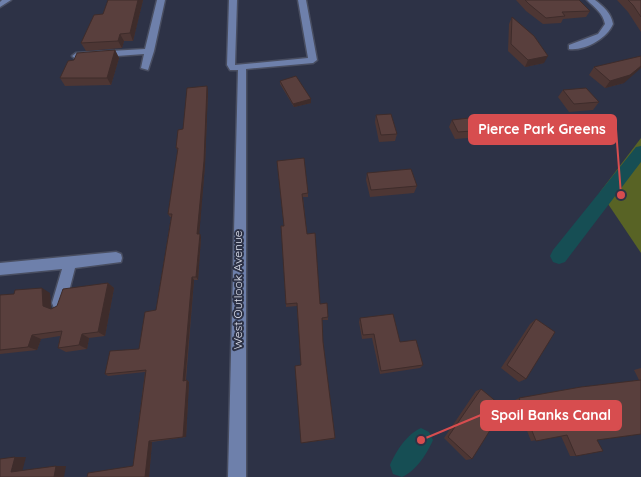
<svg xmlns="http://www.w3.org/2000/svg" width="641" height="477" font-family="Quicksand,sans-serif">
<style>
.green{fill:#586325}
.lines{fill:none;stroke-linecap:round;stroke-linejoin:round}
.canal{fill:#164e54;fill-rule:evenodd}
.minor-casing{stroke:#494e61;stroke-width:3}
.minor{fill:#6e80ab;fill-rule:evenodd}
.wall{fill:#4d3634}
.shaded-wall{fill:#3e2c2b}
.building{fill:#593f3d;stroke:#3e2c2b}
.labels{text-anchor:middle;stroke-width:4;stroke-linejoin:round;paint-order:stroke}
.street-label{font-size:12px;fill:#dcdfec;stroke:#2d3246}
.leader{fill:none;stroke:#d74d4f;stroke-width:2}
.callout-dot{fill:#d74d4f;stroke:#2d3246;stroke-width:2}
.callout{fill:#d74d4f;stroke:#d74d4f;stroke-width:2}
.callout-label{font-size:14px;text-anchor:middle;font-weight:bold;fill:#fff}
</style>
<rect width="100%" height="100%" fill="#2d3246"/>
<path class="green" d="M641 138V253L600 192Z"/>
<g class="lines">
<path class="canal" d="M641 146V162L565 262 559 264 553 262 550 256 553 250 636 147Z
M421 428 429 432 433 440C427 454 416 471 402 477L393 474 390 465C396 451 407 434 421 428Z"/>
<g class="minor-casing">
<path id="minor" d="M2 0H11L0 7V2Z
M157 0H165L154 51 148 70 141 68 144 54 76 59 72 56 76 53 145 49Z
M229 0H237L235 65 308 58 298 0H306L317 60 313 63 246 69V477H228L238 70H230L227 65Z
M587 0H595C604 7 611 13 613 24 607 39 584 51 569 49V45L598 34 605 24C603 13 595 8 587 0Z
M116 252 121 254 122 258 121 262 75 268 66 303 64 308 59 310 54 308 52 303 62 269 0 275V263Z"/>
</g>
<use href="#minor" class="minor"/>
</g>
<path class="wall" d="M143 0 133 41H124L122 48 86 51 81 43 103 14Z
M516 0H579L590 11 586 17 563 19 561 23 543 24 526 11Z
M617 0H641V32L628 12Z
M512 17 544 63 525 67 508 51 509 24Z
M115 50 119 58 111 85 65 86 60 78Z
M594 67 624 83 605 88 589 75Z
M280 81 311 103 294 107 280 84Z
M208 90 205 165 199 234 201 237 198 280H194L186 380H187L189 382 186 437 152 442 149 477H87L133 466 145 372 108 376 105 374 139 349 156 310 171 217H170L168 214 178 151 176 148 183 129Z
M563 90 599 102 593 110 569 112 558 97Z
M376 115 397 134 395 141 379 142 375 122Z
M452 120 484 130 481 137 455 139 449 127Z
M277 161 308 193V197H303L307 234 320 304 328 317V320H322L323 342 335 439 301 443V365L297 306 286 307V304L284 226Z
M367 173 417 186 414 193 370 197 366 180Z
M108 283 114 288 105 336 89 338 87 349 66 352 58 348 60 336 41 339 37 350 0 354V295L50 293 51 309Z
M360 318 400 342 423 365 420 368 380 374 372 338 362 339 359 322Z
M536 319 526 379 519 382 501 368 530 324Z
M641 368V434L597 440 576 456H570L561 436 531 441 515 400 519 398 639 380 634 370Z
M481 389 472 459 466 460 444 438 476 391Z"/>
<path class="shaded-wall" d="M138 0H143L133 41 130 33Z
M120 34 124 41 122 48 118 41Z
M115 50 119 58 111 85 107 78Z
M548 56 544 63 525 67 528 60Z
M641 66V68L624 83 605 88 610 81Z
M207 86 208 90 205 165 199 237 197 234Z
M311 99V103L294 107 293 104Z
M200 234 201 237 198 280 196 277Z
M192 277 194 280 185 382 183 381Z
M108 283 114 288 105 336 98 332Z
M42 288 50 293 51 311 43 306Z
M82 334 89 338 87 349 79 345Z
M32 335 41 339 37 350 28 347Z
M187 380 189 382 186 437H183Z
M149 441 152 442 149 477H145Z
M15 457H26L22 472H11Z
M56 466H66L64 477H54Z"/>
<path class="building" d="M108 0H138L130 33 120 34 118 41 81 43 94 15 103 14Z
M525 0H579L590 11 562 12 565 16 546 18 529 4Z
M628 0H641V17L633 5Z
M512 17 534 36 548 56 528 60 511 44Z
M115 50 107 78H60L68 61 74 60 77 53Z
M641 56V66L630 75 610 81 594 67Z
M296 76 311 99 293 104 280 81Z
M207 86 204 161 197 234H200L196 277H192L183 381 187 380 183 437 149 441 145 477H87L88 473 133 466 146 370 105 374 110 351 139 349 145 312 156 310 172 214H168L178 148H176L178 130 183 129 187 88Z
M586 88 599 102 574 104 563 90Z
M391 114 397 134 381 135 376 115Z
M478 117 484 130 458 132 452 120Z
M304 158 308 193 302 194 307 234 315 233 320 304 327 303 328 317 322 318 323 342 335 438 301 443 295 366 301 365 297 303 286 304 281 226H284L277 161Z
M411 169 417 186 371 190 367 173Z
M108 283 98 332 82 334 79 345 58 348 62 331 32 335 28 347 0 350V295L14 294 15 290 42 288 43 306 51 309 57 306 63 289Z
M393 314 400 342 416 340 423 365 381 371 374 334 363 335 360 318Z
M536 319 555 332 526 379 507 365Z
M641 380V434L597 440 603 451 576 456 567 435 536 441 519 398 581 387Z
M481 389 504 408 472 459 448 437Z
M15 457 11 472 56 466 54 477H0V459Z"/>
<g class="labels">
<g class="street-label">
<text transform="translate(238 290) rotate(-90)" y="4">West Outlook Avenue</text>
</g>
</g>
<path class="leader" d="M621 195L616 129M421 440L481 415"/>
<g class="callout-dot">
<circle cx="621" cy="195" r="5"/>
<circle cx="421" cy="440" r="5"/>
</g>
<g class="callout">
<rect x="469" y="115" width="147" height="29" rx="5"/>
<rect x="481" y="401" width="140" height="29" rx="5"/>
</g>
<g class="callout-label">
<text x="542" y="134">Pierce Park Greens</text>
<text x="551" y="420">Spoil Banks Canal</text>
</g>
</svg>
